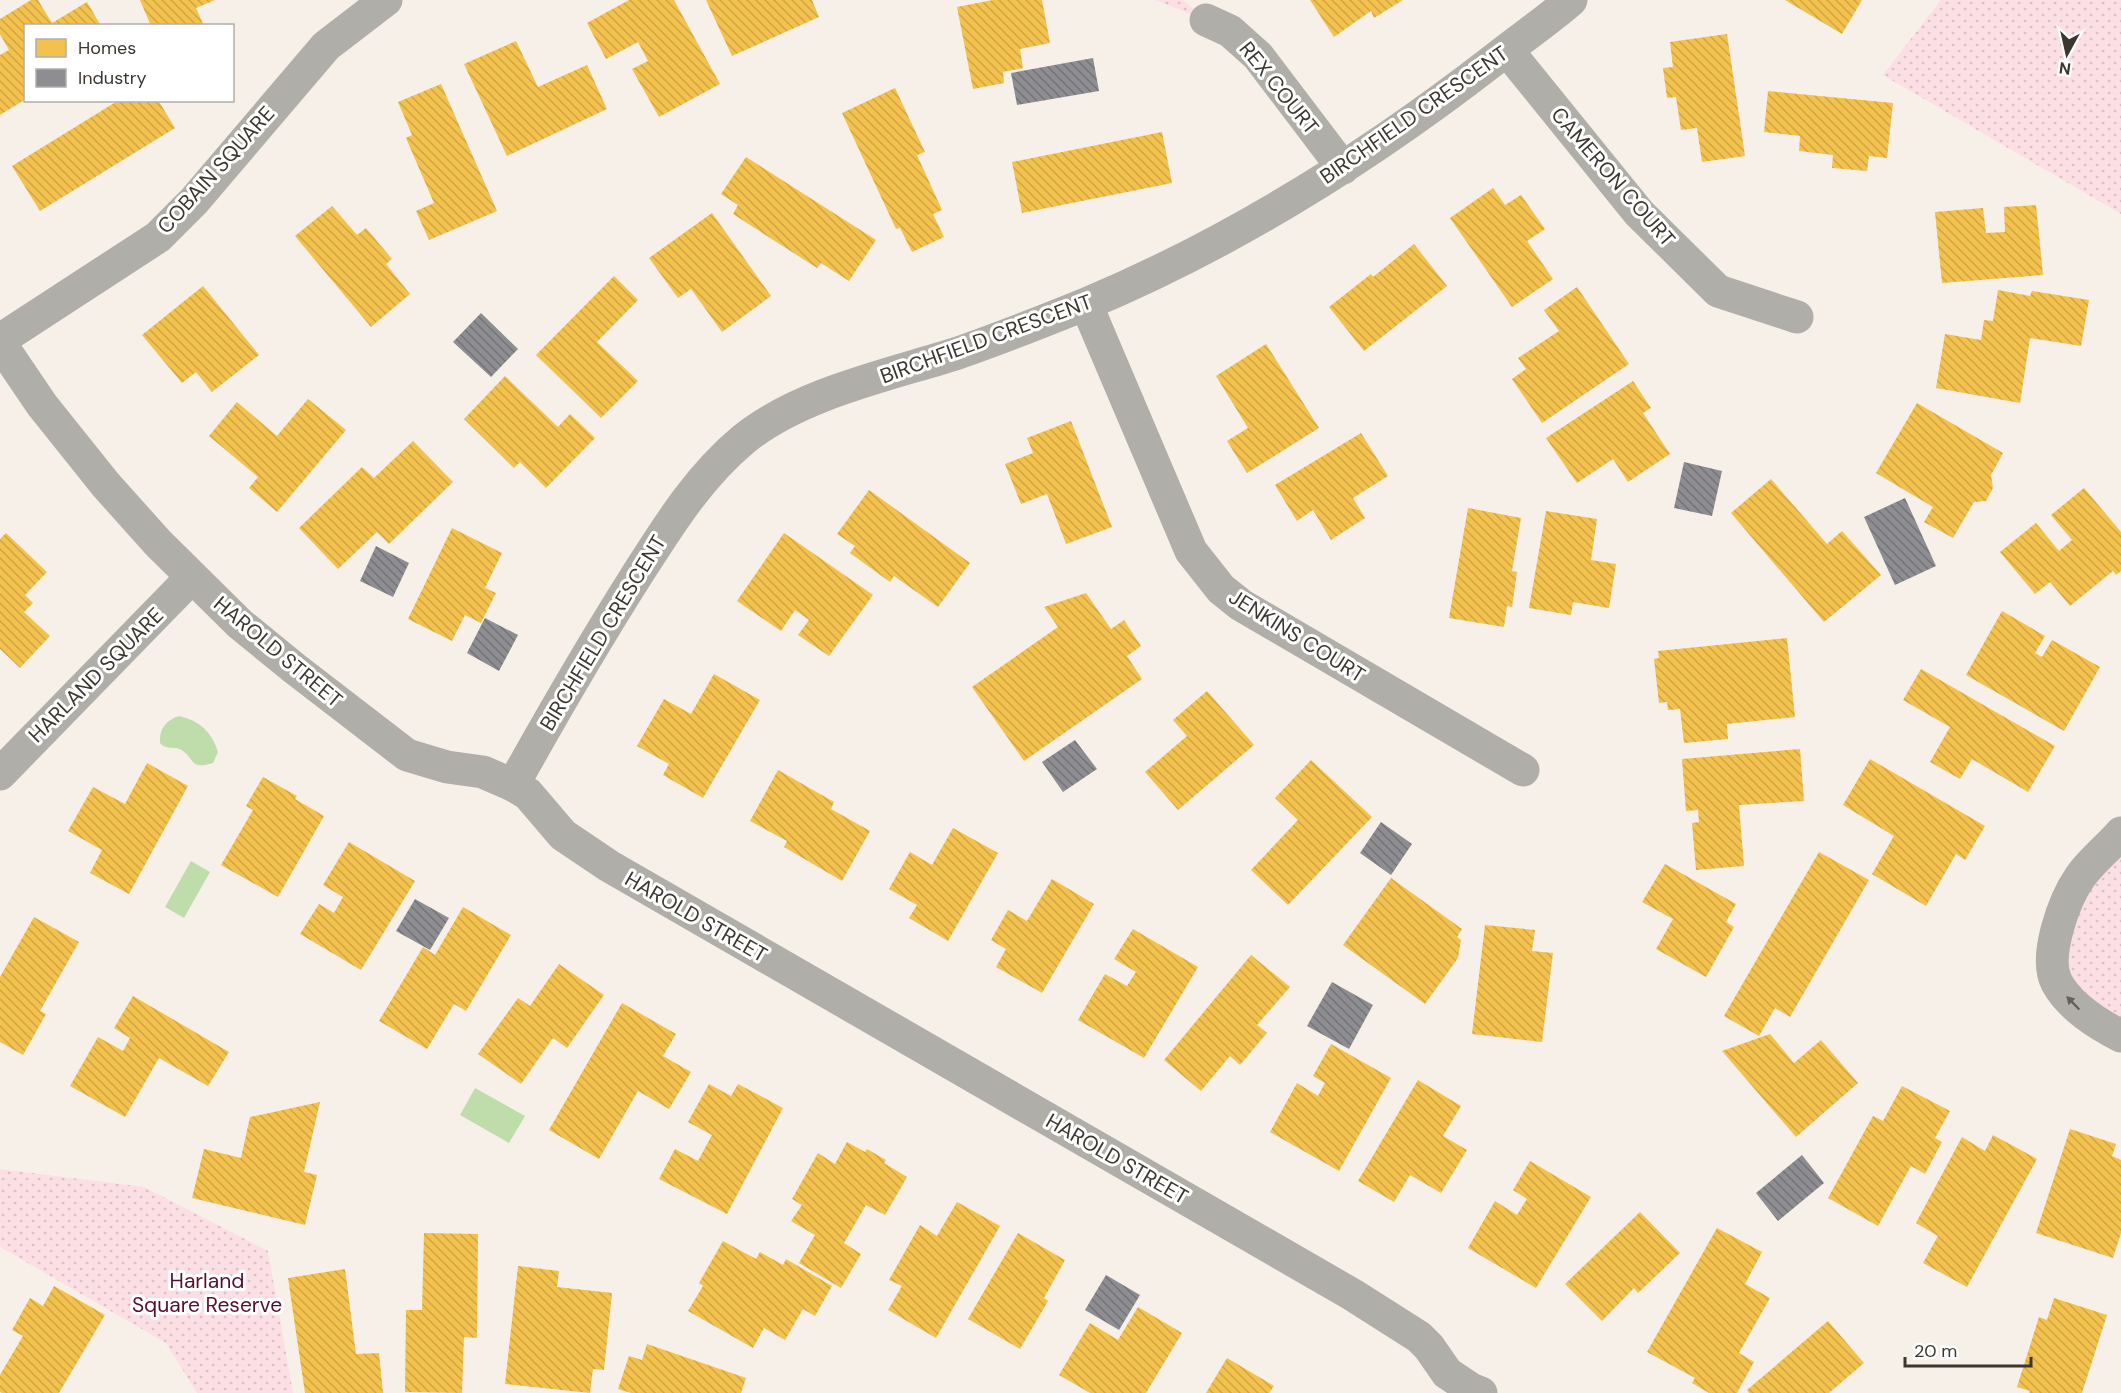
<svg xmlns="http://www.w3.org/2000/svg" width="2121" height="1393" font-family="'DM Sans',sans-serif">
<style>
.park{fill:url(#park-dots)}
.water{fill:#bfddab}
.homes{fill:url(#homes-back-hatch)}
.industry{fill:url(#industry-back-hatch)}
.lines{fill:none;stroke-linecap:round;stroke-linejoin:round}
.minor{stroke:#b0aea9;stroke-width:33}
.tertiary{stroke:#b0aea9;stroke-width:33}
.oneway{fill:#65605a}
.labels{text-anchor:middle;stroke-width:6;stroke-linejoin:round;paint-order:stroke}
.street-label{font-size:21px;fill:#3c3630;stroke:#fff}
.park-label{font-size:21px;fill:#560e2f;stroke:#fff}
</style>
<defs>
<pattern id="park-dots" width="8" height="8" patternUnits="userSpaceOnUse" patternTransform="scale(1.5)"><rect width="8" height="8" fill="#fbdfe4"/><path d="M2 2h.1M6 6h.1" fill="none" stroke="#d8c0c4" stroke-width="1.8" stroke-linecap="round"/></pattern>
<pattern id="homes-back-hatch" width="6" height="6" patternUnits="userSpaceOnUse" patternTransform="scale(1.5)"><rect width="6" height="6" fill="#f2c14e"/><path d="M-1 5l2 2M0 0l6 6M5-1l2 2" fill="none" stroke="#d0a644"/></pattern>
<pattern id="industry-back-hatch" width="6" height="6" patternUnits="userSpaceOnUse" patternTransform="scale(1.5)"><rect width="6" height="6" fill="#8d8d92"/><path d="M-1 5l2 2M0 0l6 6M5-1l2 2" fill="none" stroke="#747478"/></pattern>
</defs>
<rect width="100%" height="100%" fill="#f7f0e9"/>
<path class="park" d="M1155 0H1183L1206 20Z
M1941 0H2121V214L1883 75Z
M2121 833V1036L2053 965 2054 947Z
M0 1169 144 1187 268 1251 293 1393H197L166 1343 0 1247Z"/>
<path class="water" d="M179 716C199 720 212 732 218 752L213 763C191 770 195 760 183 751 175 745 167 751 160 743 159 729 166 720 179 716Z
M191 861 210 872 184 918 165 907Z
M475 1088 525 1116 509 1143 460 1115Z"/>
<path class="homes" d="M31 0H38L52 23 87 2 101 26H26V99L0 115V55L9 50 0 34V19Z
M140 0H215L196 8 204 26H151Z
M629 0H674L720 84 659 117 632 69 648 61 638 42 606 59 587 23Z
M706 0H812L819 17 732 56Z
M993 0H1042L1050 43 1020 49 1023 68 1003 72 1004 83 973 89 957 7Z
M1310 0H1403L1374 18 1371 11 1334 37Z
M1785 0H1862L1842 34Z
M1727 34 1745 156 1702 162 1697 128 1681 130 1676 97 1667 98 1663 68 1673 67 1670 42Z
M516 41 538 87 587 65 607 109 507 156 464 64Z
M441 84 497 211 429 240 416 211 434 203 406 138 412 135 398 102Z
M895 88 925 152 917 155 942 210 933 214 944 237 912 252 900 228 896 229 842 113Z
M1768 91 1893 103 1887 158 1869 156 1867 171 1832 168 1833 155 1799 151 1800 136 1764 132Z
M119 100H158L175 128 40 211 12 166Z
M1162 132 1172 183 1022 213 1012 162Z
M746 157 876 240 849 281 821 263 817 268 733 214 738 205 721 194Z
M1493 188 1505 205 1521 195 1545 229 1527 241 1553 279 1512 307 1450 218Z
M2036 205 2043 275 1942 283 1935 212 1983 208 1986 233 2005 232 2004 207Z
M332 206 357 235 366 228 392 259 386 264 410 294 371 327 295 236Z
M712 213 771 296 722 332 691 289 678 298 649 258Z
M1414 244 1447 286 1364 351 1329 307 1371 274 1373 277Z
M614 276 638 300 597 342 638 381 601 418 536 355Z
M203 286 259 355 212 392 196 372 182 383 142 335Z
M1577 287 1629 364 1542 423 1512 379 1526 369 1518 358 1559 331 1544 310Z
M1998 290 2030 296 2032 291 2089 300 2081 346 2030 338 2020 403 1936 388 1945 334 1981 340 1984 320 1993 321Z
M1266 344 1319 428 1247 473 1227 441 1248 428 1216 376Z
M505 376 558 427 570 414 595 438 546 488 520 462 514 468 464 419Z
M1633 381 1651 408 1643 413 1670 454 1628 482 1613 459 1577 483 1546 438Z
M308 399 346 430 277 512 249 488 258 477 209 436 237 402 277 436Z
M1917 403 2003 453 1991 475 1993 488 1986 501 1974 502 1953 538 1924 522 1933 507 1876 473Z
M1071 421 1112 527 1066 544 1047 494 1021 504 1005 464 1033 453 1027 438Z
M1361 433 1388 476 1353 498 1365 518 1331 540 1313 510 1297 521 1275 485Z
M413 441 453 482 389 544 377 532 338 569 299 528 362 467 374 478Z
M1771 479 1827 544 1842 531 1881 575 1824 622 1731 513Z
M2084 488 2121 532V571L2116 575 2113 571 2070 606 2050 582 2035 594 2000 552 2036 523 2059 551 2072 540 2051 515Z
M869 490 970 563 938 607 894 576 890 582 850 553 855 546 837 534Z
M1468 508 1521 518 1512 571 1517 572 1512 607 1507 606 1504 627 1449 618Z
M1546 511 1597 519 1591 560 1616 564 1609 608 1573 602 1571 615 1529 608Z
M452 528 502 553 485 588 496 593 481 623 465 615 452 641 408 619Z
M6 533 47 572 25 595 33 603 24 612 50 636 20 668 0 649V539Z
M784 533 873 595 829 656 798 635 809 620 795 610 781 631 737 601Z
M1086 593 1111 629 1124 620 1141 646 1127 656 1142 679 1024 761 972 687 1058 627 1044 607Z
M2002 611 2045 636 2035 653 2042 657 2052 640 2100 667 2064 731 1966 675Z
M1787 638 1795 717 1727 724 1728 739 1684 743 1680 709 1668 710 1667 702 1659 703 1654 659 1659 658 1658 651Z
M1921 669 2055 746 2028 792 1972 759 1960 779 1930 762 1950 727 1903 700Z
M714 674 760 700 703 798 663 775 669 764 637 746 664 699 691 714Z
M1207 691 1254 745 1178 810 1145 772 1187 736 1173 720Z
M1800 749 1804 801 1739 805 1744 866 1696 870 1692 823 1699 822 1698 810 1686 811 1682 759Z
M1870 759 1985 826 1965 860 1956 854 1926 906 1872 874 1894 836 1843 805Z
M1311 760 1372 817 1288 905 1251 870 1298 820 1275 798Z
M147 763 188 786 129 894 90 873 102 850 68 831 93 787 125 804Z
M778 770 834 802 831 809 870 831 842 881 784 847 787 841 750 821Z
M263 777 297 796 295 799 324 816 278 897 221 865 253 810 246 806Z
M953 828 998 853 948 941 909 918 917 905 889 889 910 852 932 865Z
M349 842 415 881 361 970 300 934 319 904 334 913 343 897 323 885Z
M1819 852 1869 880 1790 1017 1775 1008 1759 1036 1724 1016Z
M1665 864 1736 904 1726 922 1734 927 1706 977 1656 949 1673 919 1642 902Z
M1391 878 1462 929 1457 937 1461 940 1458 958 1425 1004 1343 945Z
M1052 879 1094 904 1042 993 996 967 1006 949 991 940 1008 910 1027 921Z
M463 907 511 935 466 1011 454 1004 427 1049 379 1021 423 947 435 955Z
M34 917 79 942 40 1011 46 1014 23 1055 0 1042V977Z
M1485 925 1535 930 1532 951 1553 953 1542 1042 1472 1034Z
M1133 929 1198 967 1144 1058 1078 1020 1105 974 1127 986 1136 972 1114 959Z
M1251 955 1290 987 1257 1025 1267 1033 1240 1065 1230 1056 1201 1091 1164 1060Z
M559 964 604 995 567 1048 553 1038 521 1084 478 1054 518 998 530 1006Z
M133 996 229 1052 208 1086 159 1058 125 1117 70 1086 98 1037 123 1051 130 1038 114 1028Z
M622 1003 676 1034 663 1056 691 1072 669 1109 638 1091 599 1159 549 1130Z
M1770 1034 1794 1063 1821 1040 1858 1083 1796 1137 1722 1051Z
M1331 1044 1391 1078 1339 1171 1270 1132 1297 1083 1318 1096 1325 1083 1313 1076Z
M1418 1080 1461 1106 1443 1136 1467 1150 1441 1193 1410 1175 1394 1202 1358 1181Z
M709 1084 731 1096 738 1084 783 1108 727 1214 659 1179 675 1149 698 1161 712 1135 688 1122Z
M1902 1086 1950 1111 1935 1138 1942 1142 1925 1174 1911 1166 1878 1226 1828 1198 1873 1116 1883 1121Z
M320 1102 304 1172 317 1175 305 1225 192 1198 204 1149 241 1158 250 1117Z
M2070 1129 2116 1144 2112 1156 2121 1160V1233L2113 1258 2036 1233Z
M1993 1135 2037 1159 1967 1287 1923 1263 1938 1236 1916 1223 1962 1137 1985 1151Z
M847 1142 865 1152 867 1149 886 1160 884 1163 907 1177 885 1215 866 1205 844 1243 861 1254 841 1288 799 1263 815 1235 791 1221 802 1205 792 1199 818 1153 835 1164Z
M1530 1161 1591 1197 1536 1288 1468 1248 1495 1201 1517 1215 1527 1199 1513 1190Z
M957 1202 1000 1226 936 1338 888 1310 902 1286 889 1280 920 1225 937 1236Z
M1640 1212 1680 1253 1638 1293 1634 1288 1602 1321 1565 1284Z
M1717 1228 1762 1252 1745 1284 1770 1298 1739 1353 1754 1362 1737 1393H1709L1692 1383 1695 1378 1647 1352Z
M424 1233 478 1234 477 1338 464 1337 462 1393 405 1392 406 1310H422Z
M1018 1233 1065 1260 1044 1298 1048 1301 1020 1349 968 1319Z
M723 1241 756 1259 760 1252 783 1265 786 1259 832 1286 815 1316 803 1309 785 1340 764 1328 753 1348 688 1311 703 1286 699 1283Z
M518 1266 559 1271 557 1287 612 1293 604 1370 593 1369 590 1393 505 1384Z
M345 1269 356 1354 379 1353 383 1393H305L288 1278Z
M54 1286 105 1315 59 1393H2L0 1392V1375L23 1336 12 1330 30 1298 43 1306Z
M2054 1298 2107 1315 2082 1393H2029L2030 1391 2017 1387 2039 1317 2047 1320Z
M1138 1307 1182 1333 1146 1393H1090L1059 1375 1090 1323 1118 1340Z
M1828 1321 1864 1363 1829 1393H1749L1747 1390Z
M647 1344 746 1378 741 1393H631L618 1389 629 1356 642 1360Z
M1227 1358 1274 1386 1269 1393H1206Z"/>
<path class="industry" d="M1093 58 1099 91 1017 105 1011 73Z
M481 313 518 349 491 377 453 342Z
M1684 462 1722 471 1712 516 1674 508Z
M1905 498 1936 566 1895 585 1864 517Z
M376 546 409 563 393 597 360 581Z
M485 618 518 635 499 671 467 653Z
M1075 740 1097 769 1063 792 1042 762Z
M1381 822 1412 844 1391 875 1360 853Z
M415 899 449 918 430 950 396 931Z
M1332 982 1373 1005 1349 1049 1307 1026Z
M1802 1155 1824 1183 1778 1221 1756 1193Z
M1106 1275 1140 1295 1119 1330 1085 1310Z"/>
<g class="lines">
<path class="minor" d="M1206 20 1230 31 1258 56 1343 168
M1507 50 1639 213 1718 291 1797 317
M1086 304 1191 551 1221 589 1241 605 1523 770
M0 340 158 237 194 201 326 46 386 0
M0 774 192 577
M513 785C552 715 592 646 635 578 667 528 697 478 744 439 801 393 889 375 958 353 1001 338 1044 321 1086 304 1234 242 1369 157 1495 59 1520 39 1547 21 1571 0
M2121 833C2108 848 2091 861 2080 877 2064 900 2043 957 2057 983 2070 1007 2098 1024 2121 1036"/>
<path class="tertiary" d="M0 343 42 405 106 485 158 543 240 624 294 668 407 755 447 767 483 772 513 785 528 794 563 835 609 866 1353 1295 1419 1337 1429 1347 1447 1373 1471 1389 1481 1393"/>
</g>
<defs><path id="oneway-solid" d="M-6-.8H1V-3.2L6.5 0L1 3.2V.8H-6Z" transform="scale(1.5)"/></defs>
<use class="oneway" href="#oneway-solid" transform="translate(2073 1003) rotate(-134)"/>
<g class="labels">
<g class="street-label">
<text transform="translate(1279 88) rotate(51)" y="7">REX COURT</text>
<text transform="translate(1414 115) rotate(-35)" y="7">BIRCHFIELD CRESCENT</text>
<text transform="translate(216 170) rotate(-48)" y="7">COBAIN SQUARE</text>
<text transform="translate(1613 177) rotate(49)" y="7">CAMERON COURT</text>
<text transform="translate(986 339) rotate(-20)" y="7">BIRCHFIELD CRESCENT</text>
<text transform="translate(603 633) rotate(-59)" y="7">BIRCHFIELD CRESCENT</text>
<text transform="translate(1297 636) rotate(32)" y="7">JENKINS COURT</text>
<text transform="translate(278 652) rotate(40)" y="7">HAROLD STREET</text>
<text transform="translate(96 675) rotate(-45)" y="7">HARLAND SQUARE</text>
<text transform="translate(696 917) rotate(30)" y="7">HAROLD STREET</text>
<text transform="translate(1117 1159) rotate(30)" y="7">HAROLD STREET</text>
</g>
<g class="park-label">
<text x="207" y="1288">Harland<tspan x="207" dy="24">Square Reserve</tspan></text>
</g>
</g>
<rect x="24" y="24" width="210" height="78" fill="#ffffff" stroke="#b1afac" stroke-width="1.5"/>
<rect x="36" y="39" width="30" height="18" fill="#f2c14e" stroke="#b1afac" stroke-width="1.5"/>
<text x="78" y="54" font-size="18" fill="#3c3630">Homes</text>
<rect x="36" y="69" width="30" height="18" fill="#8d8d92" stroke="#b1afac" stroke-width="1.5"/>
<text x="78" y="84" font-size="18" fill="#3c3630">Industry</text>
<g transform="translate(2067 54) rotate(188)" stroke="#ffffff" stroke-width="4.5" paint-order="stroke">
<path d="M0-4.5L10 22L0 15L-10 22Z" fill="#3c3630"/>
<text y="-9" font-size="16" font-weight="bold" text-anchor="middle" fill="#3c3630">N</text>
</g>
<path d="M1905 1357v9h126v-9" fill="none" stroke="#3c3630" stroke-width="3"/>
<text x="1914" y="1357" font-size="18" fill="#3c3630" stroke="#ffffff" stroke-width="4.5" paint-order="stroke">20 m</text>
</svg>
